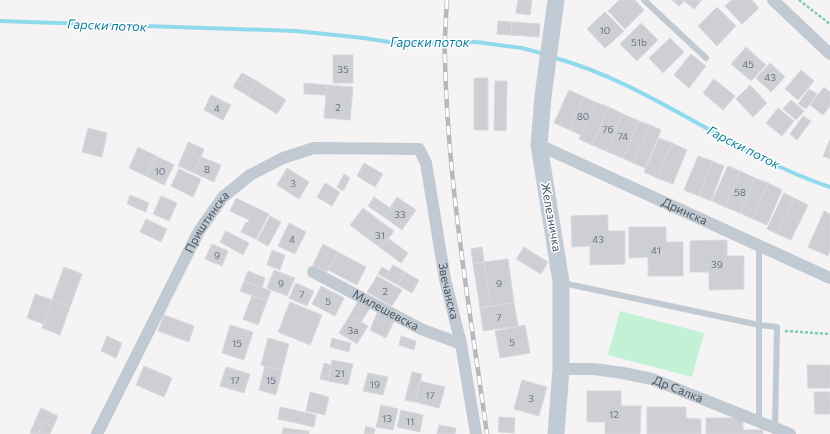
<svg xmlns="http://www.w3.org/2000/svg" width="830" height="434" font-family="Commissioner,sans-serif">
<style>
.pitch{fill:#c3f1d5}
.lines{fill:none;stroke-linecap:round;stroke-linejoin:round}
.stream{stroke:#90daee;stroke-width:4}
.building{fill:#cdcfd5;stroke:#d7d9de}
.path{stroke:#7ad0a6;stroke-width:2.5;stroke-dasharray:3 2;stroke-linecap:butt}
.lane{stroke:#c1cad2;stroke-width:6}
.street{stroke:#c1cad2;stroke-width:12}
.secondary{stroke:#c1cbd6;stroke-width:17}
.rail-casing{stroke:#b5b8bd;stroke-width:4.5}
.rail{stroke:#fff;stroke-width:3;stroke-dasharray:9;stroke-linecap:butt}
.labels{text-anchor:middle;stroke-width:3;stroke-linejoin:round;paint-order:stroke}
.number-label{font-size:10px;fill:#6b747e}
.street-label{font-size:12px;fill:#4a5661;stroke:#fff}
.water-label{font-size:13px;font-style:italic;fill:#0c7c9b;stroke:#fff}
</style>
<rect width="100%" height="100%" fill="#f5f3f3"/>
<path class="pitch" d="M620 311 704 333 692 377 608 355Z"/>
<g class="lines">
<path class="stream" d="M0 21 296 31 364 38 401 44 476 42 522 48 544 54
M552 57C652 84 733 155 830 187"/>
</g>
<path class="building" d="M518 0H532L530 15 516 13Z
M619 0H635L644 10 625 29 608 11Z
M672 0H685L679 6Z
M685 0H702L694 9 684 1Z
M732 0H752L759 8 742 24 725 6Z
M717 7 736 26 717 46 698 26Z
M605 12 624 31 605 48 587 29Z
M498 21 512 22 511 35 497 34Z
M512 22 540 24 539 37 511 35Z
M641 23 658 40 637 61 620 44Z
M670 38 684 52 663 73 649 58Z
M746 47 766 65 751 81 731 64Z
M691 54 706 66 689 88 674 75Z
M333 55H353V83H333Z
M770 63 785 77 771 92 756 78Z
M801 70 814 81 798 100 785 89Z
M242 73 257 81 252 90 237 80Z
M474 78H488V130H474Z
M714 79 735 96 723 110 703 93Z
M237 80 252 90 248 96 233 87Z
M257 81 286 100 277 114 248 96Z
M495 81H507L506 131 494 130Z
M304 83 327 85 326 95 304 94Z
M327 85 353 87 350 120 324 118Z
M750 85 767 103 753 117 736 99Z
M824 87 830 92V106L823 115 810 105Z
M809 89 817 94 806 109 798 104Z
M569 90 584 97 570 130 554 123Z
M211 95 231 105 223 120 204 110Z
M584 97 595 102 581 135 570 130Z
M791 100 804 111 796 120 783 109Z
M595 102 609 107 592 145 579 139Z
M609 107 623 114 606 151 592 145Z
M778 108 794 121 782 136 766 123Z
M623 114 639 121 623 158 606 151Z
M803 116 811 121 797 140 790 134Z
M639 121 650 125 633 163 623 158Z
M650 125 661 130 645 168 633 163Z
M88 128 107 133 102 157 82 152Z
M659 138 672 143 657 178 644 172Z
M830 140V159L823 156Z
M188 142 204 149 201 157 185 150Z
M672 143 687 150 673 184 657 178Z
M138 147 156 156 146 176 129 168Z
M185 150 201 157 194 173 178 166Z
M156 156 174 165 164 185 146 176Z
M698 156 712 161 699 196 684 190Z
M201 157 221 165 214 182 194 173Z
M712 161 724 166 711 201 699 196Z
M364 163 383 174 375 187 357 176Z
M728 166 740 171 725 207 712 201Z
M287 168 309 182 299 199 277 185Z
M179 169 201 179 193 197 171 186Z
M740 171 755 178 740 213 725 207Z
M344 174 350 178 343 191 337 187Z
M755 178 768 183 753 219 740 213Z
M325 183 340 192 332 206 317 197Z
M768 183 782 190 767 225 753 219Z
M784 193 794 198 777 234 767 229Z
M130 195 149 203 146 212 127 204Z
M161 196 177 203 169 221 153 214Z
M374 197 390 208 384 217 368 206Z
M397 197 416 210 402 230 384 217Z
M236 198 269 214 256 239 241 232 246 222 248 223 249 220 230 211Z
M794 198 808 205 791 240 777 234Z
M363 208 380 221 367 238 350 225Z
M824 211 830 214V251L828 256 808 247Z
M608 215V231H625V264L590 265V246L572 247 571 216Z
M270 216 281 222 268 246 257 240Z
M146 219 167 229 161 242 140 232Z
M380 221 394 231 381 248 367 238Z
M289 223 306 232 295 254 278 246Z
M629 227H666V242H683V276H648V257L629 258Z
M226 231 249 243 243 255 220 242Z
M388 238 408 253 401 263 381 248Z
M727 240V256H744V289L709 290V272H690V241Z
M212 244 228 251 222 266 205 259Z
M323 244 338 252 327 272 313 265Z
M482 247 484 262 473 264 471 249Z
M524 247 548 262 541 274 516 259Z
M272 250 285 255 280 270 267 265Z
M338 252 366 267 357 285 328 270Z
M508 259 514 303 491 306 484 262Z
M484 262 491 306 480 308 473 264Z
M393 265 405 272 398 285 385 278Z
M64 267 82 274 70 307 52 300Z
M382 267 389 271 385 278 378 274Z
M274 270 295 278 287 296 267 288Z
M248 271 265 278 262 288 244 281Z
M405 272 419 280 412 293 398 285Z
M377 276 402 290 392 306 367 292Z
M244 281 271 291 267 301 240 291Z
M296 283 314 291 307 306 289 298Z
M321 286 344 298 335 316 312 304Z
M35 294 52 300 44 324 27 318Z
M252 296 267 301 258 325 243 319Z
M52 300 70 307 60 335 42 328Z
M358 301 370 308 361 322 350 315Z
M290 302 322 315 310 345 278 332Z
M514 303 518 326 483 331 480 308Z
M378 311 395 319 386 338 370 330Z
M164 315 194 326 189 342 158 331Z
M350 315 368 326 357 344 339 333Z
M230 325 253 332 244 360 222 353Z
M525 325 530 353 500 358 495 331Z
M107 336 122 343 116 358 101 351Z
M401 336 416 341 414 350 399 345Z
M268 338 289 344 282 370 261 365Z
M332 338 351 343 349 352 330 347Z
M332 360 353 364 348 385 328 381Z
M324 363 331 365 328 381 320 379Z
M807 365H830V388H808Z
M144 366 172 378 164 397 136 385Z
M265 366 282 370 276 395 259 390Z
M226 367 250 374 244 393 220 386Z
M412 372 422 374 415 402 405 400Z
M368 373 388 377 383 395 363 391Z
M522 380 547 387 539 416 514 409Z
M420 381 445 387 439 408 415 402Z
M587 391H621V406H641L640 434H605V422H587Z
M310 392 329 397 325 415 306 411Z
M814 392H830V414H815Z
M381 405 398 409 393 430 376 427Z
M280 407 316 415 314 427 278 419Z
M647 407H686V418L701 419V434H647Z
M41 408 58 416 53 427 36 419Z
M401 410 423 415 420 432 397 427Z
M499 417 515 418 514 433 498 432Z
M706 418H743V430H763V434H706Z
M36 419 44 422 38 434H33L30 433Z
M44 422 53 427 50 434H38Z
M439 425 456 428 455 434H437Z
M366 426 375 429 374 434H364Z
M283 428 309 431V434H282Z"/>
<g class="lines">
<path class="path" d="M799 0 830 24
M785 331 830 334"/>
<path class="lane" d="M644 0 706 58
M759 245V420
M563 283 759 325 777 327 775 429"/>
<g class="street">
<path d="M773 0 830 54"/>
<path id="s1" d="M539 145 830 278"/>
<path id="s2" d="M313 272 421 329 461 344"/>
<path id="s3" d="M561 369H594L623 373 652 379 790 434"/>
<path id="s4" d="M97 434 199 231 223 197 250 175 283 158 314 148 419 149 426 163 445 279 461 344 476 434"/>
</g>
<path class="secondary" d="M556 434 561 369V282L539 145 543 96 556 0"/>
<g class="rail-casing">
<path id="rail" d="M447 0C446 20 444 40 445 61 448 186 470 310 487 434"/>
</g>
<use href="#rail" class="rail"/>
</g>
<g class="labels">
<g class="number-label">
<text x="605" y="34">10</text>
<text x="639" y="46">51b</text>
<text x="748" y="68">45</text>
<text x="343" y="73">35</text>
<text x="770" y="81">43</text>
<text x="338" y="111">2</text>
<text x="217" y="112">4</text>
<text x="583" y="120">80</text>
<text x="608" y="133">76</text>
<text x="623" y="140">74</text>
<text x="207" y="173">8</text>
<text x="160" y="175">10</text>
<text x="293" y="187">3</text>
<text x="740" y="196">58</text>
<text x="400" y="218">33</text>
<text x="380" y="239">31</text>
<text x="292" y="243">4</text>
<text x="598" y="243">43</text>
<text x="656" y="254">41</text>
<text x="217" y="259">9</text>
<text x="717" y="268">39</text>
<text x="281" y="287">9</text>
<text x="499" y="287">9</text>
<text x="385" y="295">2</text>
<text x="302" y="298">7</text>
<text x="328" y="305">5</text>
<text x="499" y="321">7</text>
<text x="353" y="334">3a</text>
<text x="512" y="346">5</text>
<text x="237" y="347">15</text>
<text x="340" y="377">21</text>
<text x="235" y="384">17</text>
<text x="271" y="384">15</text>
<text x="375" y="388">19</text>
<text x="430" y="399">17</text>
<text x="531" y="402">3</text>
<text x="614" y="418">12</text>
<text x="387" y="422">13</text>
<text x="410" y="425">11</text>
</g>
<g class="street-label">
<text dy="4" stroke="none"><textPath href="#s1" startOffset="160">Дринска</textPath></text>
<text transform="translate(551 217) rotate(80)" y="4">Железничка</text>
<text dy="4" stroke="none"><textPath href="#s4" startOffset="239">Приштинска</textPath></text>
<text dy="4" stroke="none"><textPath href="#s4" startOffset="624">Звечанска</textPath></text>
<text dy="4" stroke="none"><textPath href="#s2" startOffset="82">Милешевска</textPath></text>
<text dy="4" stroke="none"><textPath href="#s3" startOffset="120">Др Салка</textPath></text>
</g>
<g class="water-label">
<text transform="translate(107 25) rotate(2)" y="5">Гарски поток</text>
<text x="430" y="47">Гарски поток</text>
<text transform="translate(744 147) rotate(27)" y="5">Гарски поток</text>
</g>
</g>
</svg>
